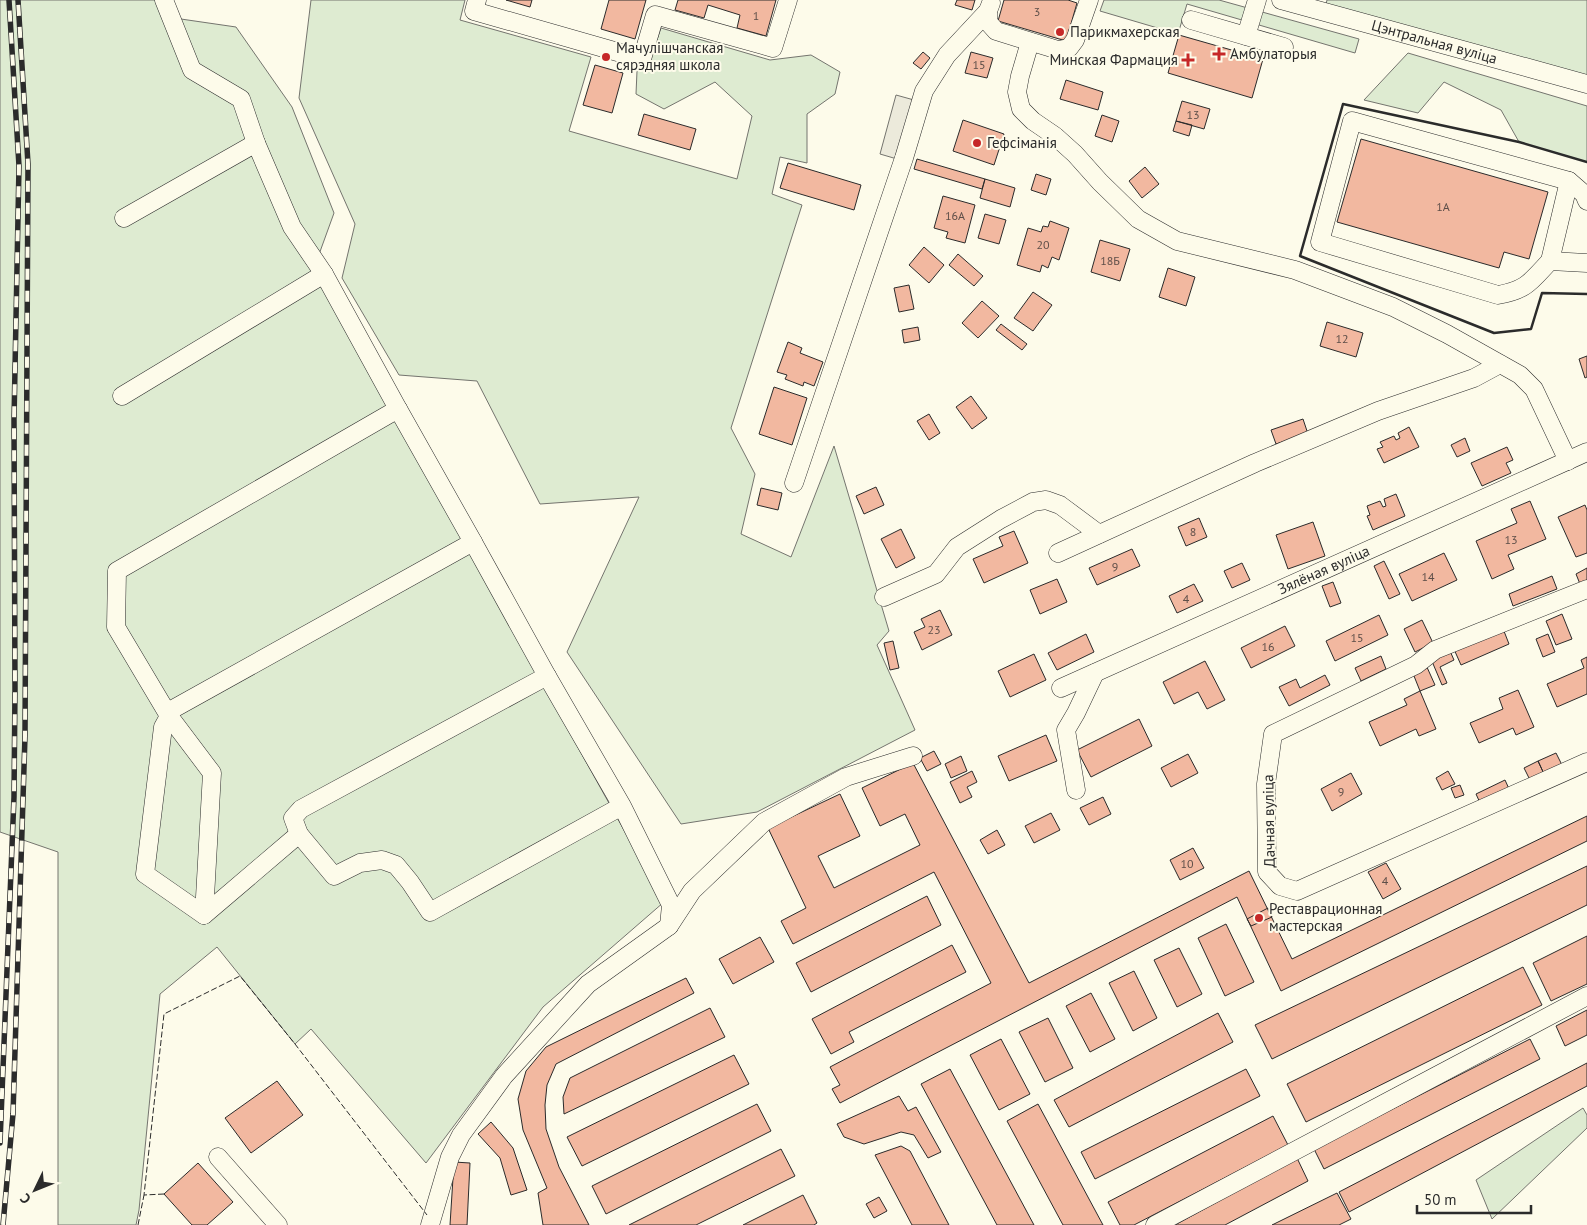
<svg xmlns="http://www.w3.org/2000/svg" width="1587" height="1225" font-family="'PT Sans',sans-serif">
<style>
.green{fill:#deebd1;stroke:#74746e}
.parking{fill:#eceadb;stroke:#74746e}
.building{fill:#f2b8a0;stroke:#2b2b2b}
.lines{fill:none;stroke-linecap:round;stroke-linejoin:round}
.minor-casing{stroke:#2b2b2b;stroke-width:19}
.minor{stroke:#fdfbea;stroke-width:18}
.rail-casing{stroke:#2b2b2b;stroke-width:5.5}
.rail{stroke:#fdfbea;stroke-width:4;stroke-dasharray:11;stroke-linecap:butt}
.fence{stroke:#2b2b2b;stroke-width:1;stroke-dasharray:6 2.5;stroke-linecap:butt}
.wall{stroke:#2b2b2b;stroke-width:2.5}
.poi-dot{fill:#c62828;stroke:#fdfbea;stroke-width:2}
.labels{text-anchor:middle;stroke-width:4;stroke-linejoin:round;paint-order:stroke}
.number-label{font-size:12px;fill:#5d4e48}
.poi-label{font-size:15px;fill:#2b2b2b;stroke:#fdfbea;text-anchor:start}
.street-label{font-size:15px;fill:#2b2b2b;stroke:#fdfbea}
</style>
<rect width="100%" height="100%" fill="#fdfbea"/>
<path class="green" d="M0 0H167L174 18 236 27 292 107 334 213 313 271 664 902 543 1007 426 1163 311 1029 295 1044 217 947 160 994 139 1210 136 1225H58V852L0 832Z
M311 0H465L460 20 591 57 569 131 737 179 752 116 715 82 664 109 636 94 637 71 648 66 661 28 770 60 811 55 840 72 835 94 807 114V163L780 157 772 194 802 205 731 428 755 474 741 534 791 557 834 446 889 631 877 645 915 730 757 812 681 824 567 652 639 497 540 504 477 381 399 375 342 278 355 224 299 98Z
M1104 0H1219L1359 39 1355 53 1187 4 1178 34 1100 11Z
M1327 0H1587V77L1326 4Z
M1408 53 1587 106V162L1519 142 1501 110 1444 82 1418 113 1364 100Z
M1583 1108 1587 1115V1128L1492 1219 1476 1180Z"/>
<path class="parking" d="M896 95 914 100 897 159 880 154Z"/>
<path class="building" d="M506 0H532L530 7Z
M609 0H646L635 39 601 29Z
M678 0H776L766 36 737 28 740 15 708 5 704 18 675 10Z
M957 0H975L972 10 955 5Z
M1004 0H1068L1077 3 1066 41 998 21Z
M1179 35 1263 59 1252 98 1168 73Z
M923 52 930 58 921 69 913 63Z
M971 52 993 58 987 78 965 73Z
M595 65 623 73 612 113 583 105Z
M1066 80 1103 92 1098 110 1060 99Z
M1182 101 1210 109 1204 129 1176 121Z
M644 114 696 129 690 150 638 135Z
M1102 115 1119 121 1112 142 1095 136Z
M963 120 1004 134 994 165 953 151Z
M1176 121 1192 125 1189 136 1173 131Z
M1361 139 1548 192 1529 259 1504 252 1499 268 1337 222Z
M917 159 985 179 982 189 914 169Z
M788 163 861 185 854 210 780 188Z
M1145 167 1159 184 1142 198 1129 181Z
M1036 174 1051 179 1046 195 1031 190Z
M985 179 1015 188 1010 207 980 198Z
M943 196 975 205 965 243 946 238 948 232 934 228Z
M985 214 1006 220 999 244 978 238Z
M1050 221 1069 228 1059 260 1052 257 1048 268 1042 265 1040 272 1017 265 1028 228 1041 232 1043 226 1048 227Z
M1100 240 1130 249 1120 281 1091 272Z
M924 247 944 265 929 283 909 265Z
M958 254 983 276 974 286 949 265Z
M1168 268 1195 277 1186 306 1159 297Z
M909 285 914 309 899 312 894 288Z
M1033 292 1052 305 1033 331 1014 318Z
M982 301 999 316 978 338 962 323Z
M1327 322 1363 333 1356 357 1320 346Z
M1001 324 1027 344 1022 350 996 330Z
M918 327 920 340 904 343 902 330Z
M788 342 802 348 800 353 823 362 814 386 804 382 803 386 785 379 787 375 777 372Z
M1587 356V377L1585 378 1579 359Z
M774 387 807 398 792 445 759 434Z
M971 396 987 418 972 429 956 407Z
M929 414 940 433 929 440 917 421Z
M1303 419 1308 434 1276 444 1271 430Z
M1409 427 1419 447 1384 463 1377 449 1383 447 1380 442 1394 436 1396 440 1400 438 1398 433Z
M1465 438 1470 451 1457 457 1451 445Z
M1507 447 1513 460 1506 463 1511 473 1482 486 1471 463Z
M876 487 884 505 864 514 856 496Z
M761 488 782 493 778 510 757 505Z
M1396 494 1405 516 1373 530 1367 516 1370 515 1367 506 1380 501 1383 507 1386 506 1384 499Z
M1530 501 1546 539 1508 555 1514 569 1492 579 1476 541 1517 523 1511 509Z
M1585 505 1587 510V553L1576 557 1558 517Z
M1199 518 1207 537 1186 546 1178 527Z
M1313 522 1325 556 1288 569 1276 535Z
M901 529 915 558 896 568 881 539Z
M1014 531 1028 563 984 583 973 559 1003 546 999 537Z
M1132 549 1140 566 1097 585 1089 568Z
M1444 553 1457 580 1412 601 1399 574Z
M1384 561 1400 594 1389 599 1374 566Z
M1242 563 1250 580 1232 588 1224 571Z
M1587 568V581L1580 584 1576 574Z
M1552 576 1557 589 1513 606 1509 594Z
M1057 579 1067 602 1040 614 1030 590Z
M1333 582 1341 603 1330 607 1322 586Z
M1194 584 1203 601 1177 613 1169 596Z
M940 610 952 635 922 650 914 632 925 627 921 619Z
M1562 614 1572 639 1556 645 1546 621Z
M1379 615 1388 635 1335 661 1326 641Z
M1422 620 1433 643 1415 652 1404 629Z
M1285 626 1295 646 1251 668 1241 648Z
M1502 626 1509 644 1461 665 1453 647Z
M1086 634 1094 652 1057 670 1048 653Z
M1548 634 1555 652 1543 657 1536 639Z
M893 641 899 668 890 670 884 643Z
M1450 651 1454 660 1440 667 1447 683 1442 685 1431 659Z
M1034 654 1046 680 1010 697 998 671Z
M1381 656 1386 669 1361 681 1355 668Z
M1587 657V694L1557 707 1547 684 1584 668 1581 660Z
M1205 661 1225 700 1207 709 1198 692 1174 704 1163 682Z
M1426 665 1435 685 1420 691 1412 671Z
M1325 675 1330 685 1289 706 1279 687 1296 679 1300 688Z
M1518 690 1534 727 1516 735 1513 728 1479 743 1470 723 1503 709 1499 698Z
M1420 691 1436 729 1419 736 1416 729 1380 746 1369 722 1407 705 1404 699Z
M1139 719 1152 746 1091 777 1077 750Z
M1046 735 1057 761 1009 781 998 756Z
M934 751 941 764 927 771 920 758Z
M1556 753 1563 767 1545 776 1538 761Z
M1188 754 1198 773 1171 787 1161 768Z
M961 756 967 771 951 778 945 764Z
M1538 761 1545 776 1531 782 1524 768Z
M913 763 1029 983 1249 871 1292 959 1587 816V841L1281 991 1237 897 840 1103 832 1089 840 1085 830 1067 991 983 934 872 793 944 781 921 806 908 768 828 840 794 860 836 818 856 834 888 920 845 905 814 880 826 862 788Z
M972 771 977 782 967 787 972 797 960 803 950 782Z
M1448 771 1455 784 1442 790 1436 778Z
M1351 773 1362 794 1332 811 1321 789Z
M1505 780 1510 791 1481 805 1476 794Z
M1460 785 1464 795 1455 798 1451 788Z
M1103 797 1111 814 1089 825 1080 808Z
M1051 813 1060 830 1034 843 1025 826Z
M997 830 1005 845 988 854 980 840Z
M1193 848 1204 868 1180 880 1170 860Z
M1386 863 1401 889 1383 899 1368 872Z
M1587 866V905L1272 1059 1255 1025Z
M927 896 941 925 811 992 796 963Z
M1268 908 1272 917 1251 926 1247 919Z
M1226 924 1254 982 1225 996 1198 938Z
M1587 936V984L1551 1001 1533 963Z
M760 937 774 962 733 984 719 959Z
M952 945 966 972 849 1032 854 1042 831 1054 812 1019Z
M1179 948 1202 994 1177 1007 1154 960Z
M1523 967 1542 1005 1306 1122 1287 1084Z
M1134 971 1157 1018 1133 1031 1109 983Z
M686 978 694 993 556 1064 547 1085 545 1105 546 1129 559 1167 589 1225H543L538 1193 547 1188 523 1130 518 1099 526 1071 546 1047Z
M1091 993 1115 1039 1090 1052 1066 1006Z
M710 1008 725 1037 564 1114 563 1097 570 1078Z
M1587 1010V1035L1565 1046 1556 1026Z
M1218 1013 1233 1042 1069 1127 1054 1100Z
M1048 1018 1073 1068 1045 1082 1019 1032Z
M1001 1039 1030 1094 999 1110 970 1055Z
M1530 1039 1540 1059 1324 1169 1314 1149Z
M734 1055 749 1084 582 1166 567 1137Z
M1587 1063V1086L1349 1212 1339 1192Z
M950 1069 1034 1225H997L921 1084Z
M1246 1069 1260 1096 1095 1179 1081 1152Z
M277 1081 303 1115 251 1153 225 1118Z
M899 1096 908 1111 916 1107 941 1152 928 1158 914 1135 901 1132 864 1144 844 1137 837 1124Z
M757 1104 771 1131 606 1214 592 1186Z
M1038 1104 1103 1225H1063L1007 1121Z
M1273 1116 1288 1145 1134 1225H1120L1108 1202Z
M491 1122 513 1148 527 1190 511 1195 500 1158 478 1134Z
M901 1146 910 1151 949 1225H912L875 1155Z
M781 1149 795 1176 696 1225H629Z
M1297 1158 1308 1181 1225 1225H1175Z
M454 1162 470 1163 467 1225H450Z
M198 1163 233 1202 207 1225H192L164 1194Z
M1337 1193 1351 1219 1339 1225H1272Z
M803 1195 817 1223 814 1225H743Z
M879 1197 887 1211 874 1218 866 1204Z"/>
<g class="lines">
<g class="minor-casing">
<g id="minor">
<path d="M164 0 192 70 241 99 256 143"/>
<path d="M477 0 474 11 642 59 655 15 773 48 788 0"/>
<path id="s1" d="M1281 0 1587 84"/>
<path d="M991 3 988 11V22L996 31 1058 50 1069 48 1075 40 1089 0"/>
<path d="M1191 20 1284 47"/>
<path d="M1246 36 1257 0"/>
<path d="M1030 42 1020 76 1017 92 1021 109 1033 121 1055 136 1075 154 1100 182 1138 219 1177 241 1295 270 1393 307 1447 334 1520 375 1534 389 1568 461"/>
<path d="M1587 201 1584 194 1569 181 1352 121 1320 242 1498 295C1527 290 1531 281 1550 261L1587 263"/>
<path d="M124 218 256 143 292 227 324 274"/>
<path d="M1550 261 1569 181"/>
<path d="M122 396 324 274 398 409"/>
<path d="M794 483 904 158 924 91 947 55 988 11"/>
<path d="M1058 553 1255 463 1378 411 1474 378 1500 364"/>
<path d="M1587 589 1435 650 1416 665 1273 734 1266 784 1267 872 1280 886 1297 891 1587 762"/>
<path d="M884 597 936 574 957 547 1001 519 1033 502 1046 500 1060 505 1099 534"/>
<path id="s2" d="M1061 688 1587 452"/>
<path d="M1076 790 1066 730 1076 713 1095 673"/>
<path d="M622 806 547 676 301 809 293 818 299 834 334 876 360 863 382 860 396 865 410 882 430 912 622 806 671 905 669 926"/>
<path d="M299 834 204 915 145 874 163 727 173 709 473 542 547 676"/>
<path d="M204 915 212 773 169 716 116 627 117 571 398 409 473 542"/>
<path d="M218 1157 278 1225"/>
<path d="M430 1225 450 1157 461 1135 504 1076 588 984 669 926 692 891 764 822 846 777 913 756"/>
<path d="M1155 1225 1587 996"/>
</g>
</g>
<use href="#minor" class="minor"/>
<g class="rail-casing">
<path id="rail" d="M0 1143 14 797 15 689 14 420 19 166 9 0
M3 1225 13 1114 25 736 28 164 18 0"/>
</g>
<use href="#rail" class="rail"/>
<path class="fence" d="M164 1194 144 1195 164 1014 240 976 295 1044 427 1215
M138 1225 144 1195"/>
<path class="wall" d="M1587 162 1519 142 1343 104 1300 256 1494 333 1531 329 1542 293 1587 294"/>
</g>
<g class="poi-dot">
<circle cx="1060" cy="32" r="5"/>
<path d="M1216.5 46.5h5v5h5v5h-5v5h-5v-5h-5v-5h5z"/>
<circle cx="606" cy="57" r="5"/>
<path d="M1185.5 52.5h5v5h5v5h-5v5h-5v-5h-5v-5h5z"/>
<circle cx="977" cy="143" r="5"/>
<circle cx="1259" cy="918" r="5"/>
</g>
<g class="labels">
<g class="number-label">
<text x="1037" y="16">3</text>
<text x="756" y="20">1</text>
<text x="979" y="69">15</text>
<text x="1193" y="119">13</text>
<text x="1443" y="211">1А</text>
<text x="955" y="220">16А</text>
<text x="1043" y="249">20</text>
<text x="1110" y="265">18Б</text>
<text x="1342" y="343">12</text>
<text x="1193" y="536">8</text>
<text x="1511" y="544">13</text>
<text x="1115" y="571">9</text>
<text x="1428" y="581">14</text>
<text x="1186" y="603">4</text>
<text x="934" y="634">23</text>
<text x="1357" y="642">15</text>
<text x="1268" y="651">16</text>
<text x="1341" y="796">9</text>
<text x="1187" y="868">10</text>
<text x="1385" y="885">4</text>
</g>
<g class="poi-label">
<text x="1070" y="37">Парикмахерская</text>
<text x="616" y="53">Мачулішчанская<tspan x="616" dy="17">сярэдняя школа</tspan></text>
<text x="1230" y="59">Амбулаторыя</text>
<text x="1178" y="65" text-anchor="end">Минская Фармация</text>
<text x="987" y="148">Гефсіманія</text>
<text x="1269" y="914">Реставрационная<tspan x="1269" dy="17">мастерская</tspan></text>
</g>
<g class="street-label">
<text dy="5" stroke="none"><textPath href="#s1" startOffset="159">Цэнтральная вуліца</textPath></text>
<text dy="5" stroke="none"><textPath href="#s2" startOffset="288">Зялёная вуліца</textPath></text>
<text transform="translate(1269 821) rotate(-91)" y="5">Дачная вуліца</text>
</g>
</g>
<g transform="translate(35 1190) rotate(227)" stroke="#fdfbea" stroke-width="4" paint-order="stroke">
<path d="M0-4L9 19L0 12L-9 19Z" fill="#2b2b2b"/>
<text y="-8" font-size="14" font-weight="bold" text-anchor="middle" fill="#2b2b2b">С</text>
</g>
<path d="M1417 1205v8h114v-8" fill="none" stroke="#2b2b2b" stroke-width="2.5"/>
<text x="1424" y="1205" font-size="15" fill="#2b2b2b" stroke="#fdfbea" stroke-width="4" paint-order="stroke">50 m</text>
</svg>
